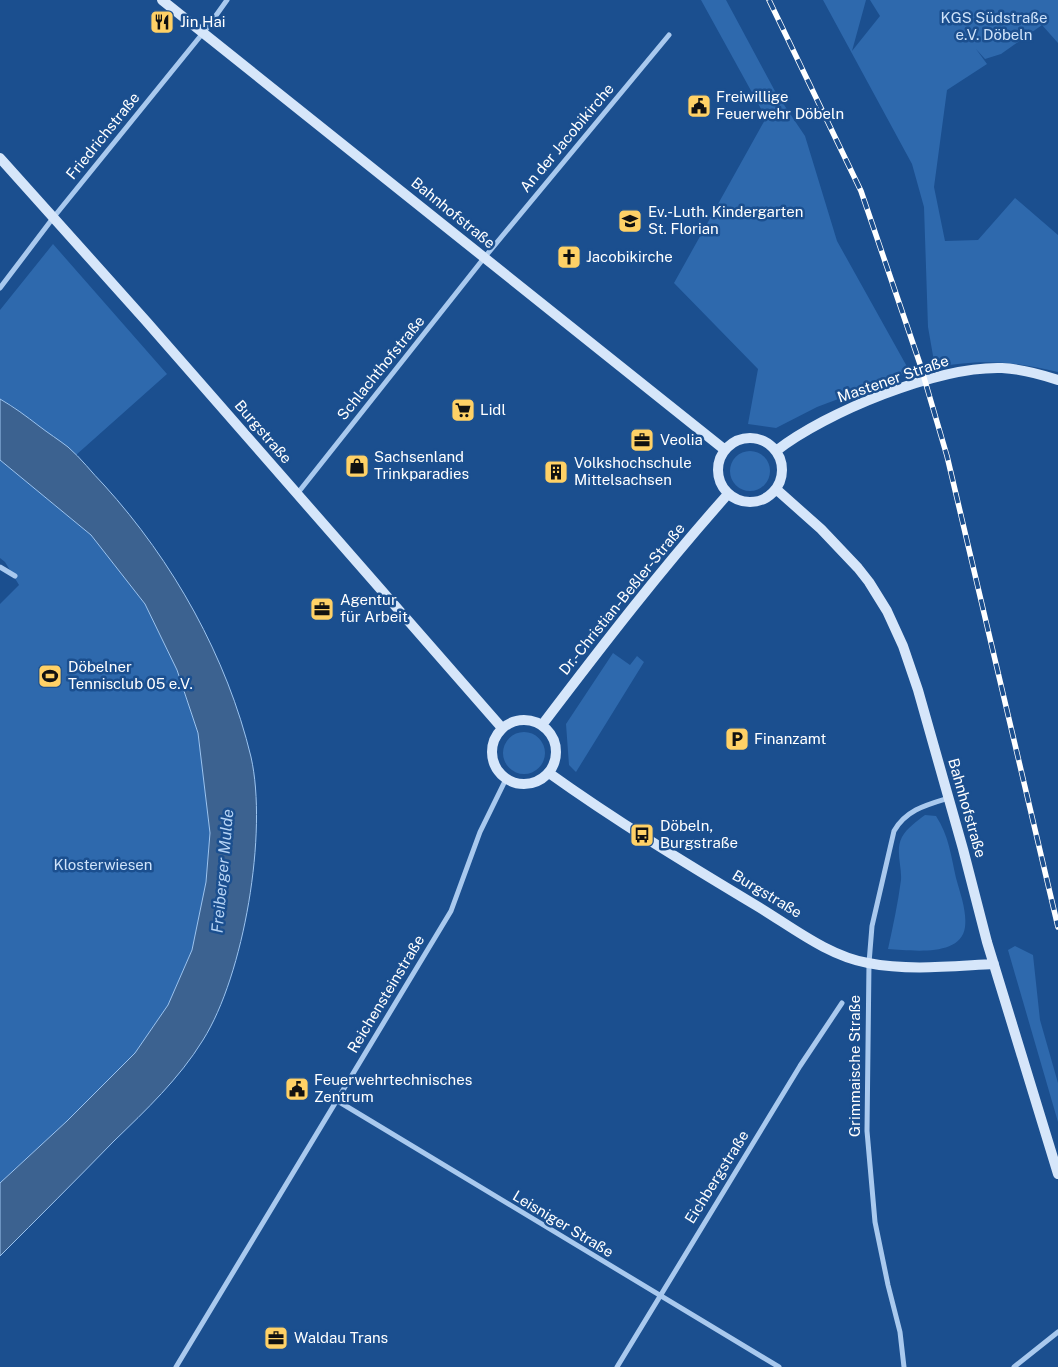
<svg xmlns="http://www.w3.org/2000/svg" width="1058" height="1367" font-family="'Public Sans',sans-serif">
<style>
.green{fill:#2e69ad}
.water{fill:#3c6290;stroke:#9cc4f0}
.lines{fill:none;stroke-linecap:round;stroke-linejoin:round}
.minor{stroke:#a9c9ee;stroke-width:5}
.secondary{stroke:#d6e6fa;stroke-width:10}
.rail-casing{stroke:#fff;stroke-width:5.5}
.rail{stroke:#1b4f8f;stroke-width:4;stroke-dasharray:11;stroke-linecap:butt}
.labels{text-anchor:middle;stroke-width:5;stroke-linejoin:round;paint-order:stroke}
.park-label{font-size:15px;fill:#cfe3fa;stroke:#1b4f8f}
.poi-label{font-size:15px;fill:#fff;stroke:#1b4f8f;text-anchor:start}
.street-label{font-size:15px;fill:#fff;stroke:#1b4f8f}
.water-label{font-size:16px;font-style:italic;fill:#b5d3f5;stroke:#1b4f8f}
</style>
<rect width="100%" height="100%" fill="#1b4f8f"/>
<path class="green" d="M701 0H726L776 93 805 136 837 241 910 372 817 407 776 428 748 424 758 369 674 283 766 118Z
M823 0H866L852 51 880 16 870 0H1058V43L1042 25 1001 54 985 59 976 49 987 64 947 90 934 187 945 241 978 240 1015 198 1058 235V372C1012 361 983 359 935 367L928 327 924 207 912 164Z
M53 244 167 374 76 455 70 449 11 405 0 399V310Z
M730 471a20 20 0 1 1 40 0a20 20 0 1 1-40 0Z
M0 460 91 535 145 604 177 670 198 733 210 833 206 882 192 950 168 1005 135 1053 67 1121 0 1183V604L19 585 5 562 0 558Z
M613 653 630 665 637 656 644 662 576 772 569 765 566 724Z
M503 753a21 21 0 1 1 42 0a21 21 0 1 1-42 0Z
M925 815 936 816C949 836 951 856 956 878 960 893 967 911 965 927 961 958 909 950 888 949 893 926 898 903 901 880 902 866 895 850 902 837 907 828 917 821 925 815Z
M1015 946 1033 955 1040 1020 1058 1083V1122L1008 950Z"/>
<path class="water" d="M0 399C14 407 26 416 39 426 48 433 59 440 68 447 81 458 92 473 104 485 173 561 227 657 251 757 268 832 244 975 203 1040 179 1079 146 1110 114 1141 76 1180 38 1218 0 1256V1183L67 1121 135 1053 168 1005 192 950 206 882 210 833 198 733 177 670 145 604 91 535 0 460Z"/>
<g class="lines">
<path class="minor" d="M0 288 53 218 207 28 227 0
M297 494 484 258 669 35
M0 567 15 576
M336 1100 779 1367
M176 1367 451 911 480 832 506 779
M617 1367 800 1066 842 1003
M904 1367 900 1332 888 1285 875 1222 867 1131 869 963 872 926 894 831C906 810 926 805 949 798
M1014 1367 1058 1332"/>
<path class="secondary" d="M162 0 725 450
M0 158 146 321 502 728
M718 470a32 32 0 1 1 64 0a32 32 0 1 1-64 0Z
M776 451C826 412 938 366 1002 368 1021 369 1040 374 1058 380
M776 489 821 529 858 568 869 582 887 611 903 646 918 690 963 849 987 942 1058 1174
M492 752a32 32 0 1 1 64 0a32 32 0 1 1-64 0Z
M542 725C602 646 662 568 728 494
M549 773C616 821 687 864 757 906 792 927 828 956 868 963 909 971 953 966 994 964"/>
<g class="rail-casing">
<path id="rail" d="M769 0 861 191 920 364 947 456 1058 927"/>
</g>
<use href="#rail" class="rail"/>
</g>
<defs>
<g id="restaurant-square" transform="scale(1.25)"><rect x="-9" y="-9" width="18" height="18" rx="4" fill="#ffd166" stroke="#1b4f8f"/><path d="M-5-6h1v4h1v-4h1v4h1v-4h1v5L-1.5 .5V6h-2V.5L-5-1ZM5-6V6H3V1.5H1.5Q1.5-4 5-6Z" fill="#111"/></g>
<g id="civic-square" transform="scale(1.25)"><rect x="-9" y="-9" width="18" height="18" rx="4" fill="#ffd166" stroke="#1b4f8f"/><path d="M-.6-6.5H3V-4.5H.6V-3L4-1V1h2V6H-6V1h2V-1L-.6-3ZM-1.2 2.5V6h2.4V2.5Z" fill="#111"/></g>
<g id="school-square" transform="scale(1.25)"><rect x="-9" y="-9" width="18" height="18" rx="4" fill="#ffd166" stroke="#1b4f8f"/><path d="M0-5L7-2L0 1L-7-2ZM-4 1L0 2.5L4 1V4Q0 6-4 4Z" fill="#111"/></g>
<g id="church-square" transform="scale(1.25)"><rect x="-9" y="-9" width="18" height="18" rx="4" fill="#ffd166" stroke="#1b4f8f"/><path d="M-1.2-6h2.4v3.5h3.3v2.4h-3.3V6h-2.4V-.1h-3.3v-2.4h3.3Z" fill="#111"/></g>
<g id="supermarket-square" transform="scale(1.25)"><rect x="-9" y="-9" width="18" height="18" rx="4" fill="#ffd166" stroke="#1b4f8f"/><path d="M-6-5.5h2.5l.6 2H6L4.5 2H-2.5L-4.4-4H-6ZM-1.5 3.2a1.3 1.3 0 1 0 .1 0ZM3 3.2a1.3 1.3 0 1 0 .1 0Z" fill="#111"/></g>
<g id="office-square" transform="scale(1.25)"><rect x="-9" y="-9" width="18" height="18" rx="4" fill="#ffd166" stroke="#1b4f8f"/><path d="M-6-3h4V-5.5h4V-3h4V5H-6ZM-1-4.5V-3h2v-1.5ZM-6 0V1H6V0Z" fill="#111"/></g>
<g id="shop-square" transform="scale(1.25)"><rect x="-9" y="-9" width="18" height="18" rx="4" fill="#ffd166" stroke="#1b4f8f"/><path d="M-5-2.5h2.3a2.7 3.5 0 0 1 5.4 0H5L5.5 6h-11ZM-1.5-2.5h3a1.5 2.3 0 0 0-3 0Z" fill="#111"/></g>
<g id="building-square" transform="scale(1.25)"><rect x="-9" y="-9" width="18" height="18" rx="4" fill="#ffd166" stroke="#1b4f8f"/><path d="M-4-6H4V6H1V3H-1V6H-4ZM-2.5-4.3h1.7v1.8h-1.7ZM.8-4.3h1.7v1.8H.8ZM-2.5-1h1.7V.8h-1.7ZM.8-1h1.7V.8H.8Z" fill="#111"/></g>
<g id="stadium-square" transform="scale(1.25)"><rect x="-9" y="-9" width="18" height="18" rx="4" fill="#ffd166" stroke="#1b4f8f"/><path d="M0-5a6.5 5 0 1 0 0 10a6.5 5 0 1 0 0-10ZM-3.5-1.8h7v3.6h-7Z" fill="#111"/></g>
<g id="parking-square" transform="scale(1.25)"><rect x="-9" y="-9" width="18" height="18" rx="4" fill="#ffd166" stroke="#1b4f8f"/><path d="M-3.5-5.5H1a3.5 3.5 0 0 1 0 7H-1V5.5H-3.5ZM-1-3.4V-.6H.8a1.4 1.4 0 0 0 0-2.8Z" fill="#111"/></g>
<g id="bus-square" transform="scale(1.25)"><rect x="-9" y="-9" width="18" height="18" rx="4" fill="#ffd166" stroke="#1b4f8f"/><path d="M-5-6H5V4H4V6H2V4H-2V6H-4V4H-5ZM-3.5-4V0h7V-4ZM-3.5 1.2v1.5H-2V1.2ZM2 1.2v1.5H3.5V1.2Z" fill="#111"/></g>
</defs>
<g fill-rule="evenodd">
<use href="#restaurant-square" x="162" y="22"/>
<use href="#civic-square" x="699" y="106"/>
<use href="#school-square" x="630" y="221"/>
<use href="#church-square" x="569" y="257"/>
<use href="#supermarket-square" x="463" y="410"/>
<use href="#office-square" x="642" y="440"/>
<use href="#shop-square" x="357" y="466"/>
<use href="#building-square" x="556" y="472"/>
<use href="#office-square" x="322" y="609"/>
<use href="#stadium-square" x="50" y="676"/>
<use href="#parking-square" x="737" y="739"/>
<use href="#bus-square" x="642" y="835"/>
<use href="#civic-square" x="297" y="1089"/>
<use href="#office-square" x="276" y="1338"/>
</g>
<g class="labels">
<g class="park-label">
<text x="994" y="23">KGS Südstraße<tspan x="994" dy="17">e.V. Döbeln</tspan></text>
<text x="103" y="870">Klosterwiesen</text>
</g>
<g class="poi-label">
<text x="180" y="27">Jin Hai</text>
<text x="716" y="102">Freiwillige<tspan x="716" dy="17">Feuerwehr Döbeln</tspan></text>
<text x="648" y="217">Ev.-Luth. Kindergarten<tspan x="648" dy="17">St. Florian</tspan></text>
<text x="586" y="262">Jacobikirche</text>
<text x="480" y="415">Lidl</text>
<text x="660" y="445">Veolia</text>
<text x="374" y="462">Sachsenland<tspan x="374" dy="17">Trinkparadies</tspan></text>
<text x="574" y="468">Volkshochschule<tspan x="574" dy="17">Mittelsachsen</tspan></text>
<text x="340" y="605">Agentur<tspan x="340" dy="17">für Arbeit</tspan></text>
<text x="68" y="672">Döbelner<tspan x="68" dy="17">Tennisclub 05 e.V.</tspan></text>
<text x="754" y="744">Finanzamt</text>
<text x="660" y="831">Döbeln,<tspan x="660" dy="17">Burgstraße</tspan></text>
<text x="314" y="1085">Feuerwehrtechnisches<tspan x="314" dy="17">Zentrum</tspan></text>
<text x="294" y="1343">Waldau Trans</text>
</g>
<g class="street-label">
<text transform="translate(103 136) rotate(-51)" y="5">Friedrichstraße</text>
<text transform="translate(567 138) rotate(-50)" y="5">An der Jacobikirche</text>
<text transform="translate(453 213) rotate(39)" y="5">Bahnhofstraße</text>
<text transform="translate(381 368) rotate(-51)" y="5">Schlachthofstraße</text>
<text transform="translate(893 379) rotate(-19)" y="5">Mastener Straße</text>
<text transform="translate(263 432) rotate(49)" y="5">Burgstraße</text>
<text transform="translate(622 599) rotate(-51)" y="5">Dr.-Christian-Beßler-Straße</text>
<text transform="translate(967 808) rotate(74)" y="5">Bahnhofstraße</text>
<text transform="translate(767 894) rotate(31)" y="5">Burgstraße</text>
<text transform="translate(386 994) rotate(-59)" y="5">Reichensteinstraße</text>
<text transform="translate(855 1066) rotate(-90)" y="5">Grimmaische Straße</text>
<text transform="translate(717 1177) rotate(-58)" y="5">Eichbergstraße</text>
<text transform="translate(563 1224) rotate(31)" y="5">Leisniger Straße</text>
</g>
<g class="water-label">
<text transform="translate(222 871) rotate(-85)" y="6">Freiberger Mulde</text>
</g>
</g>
</svg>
